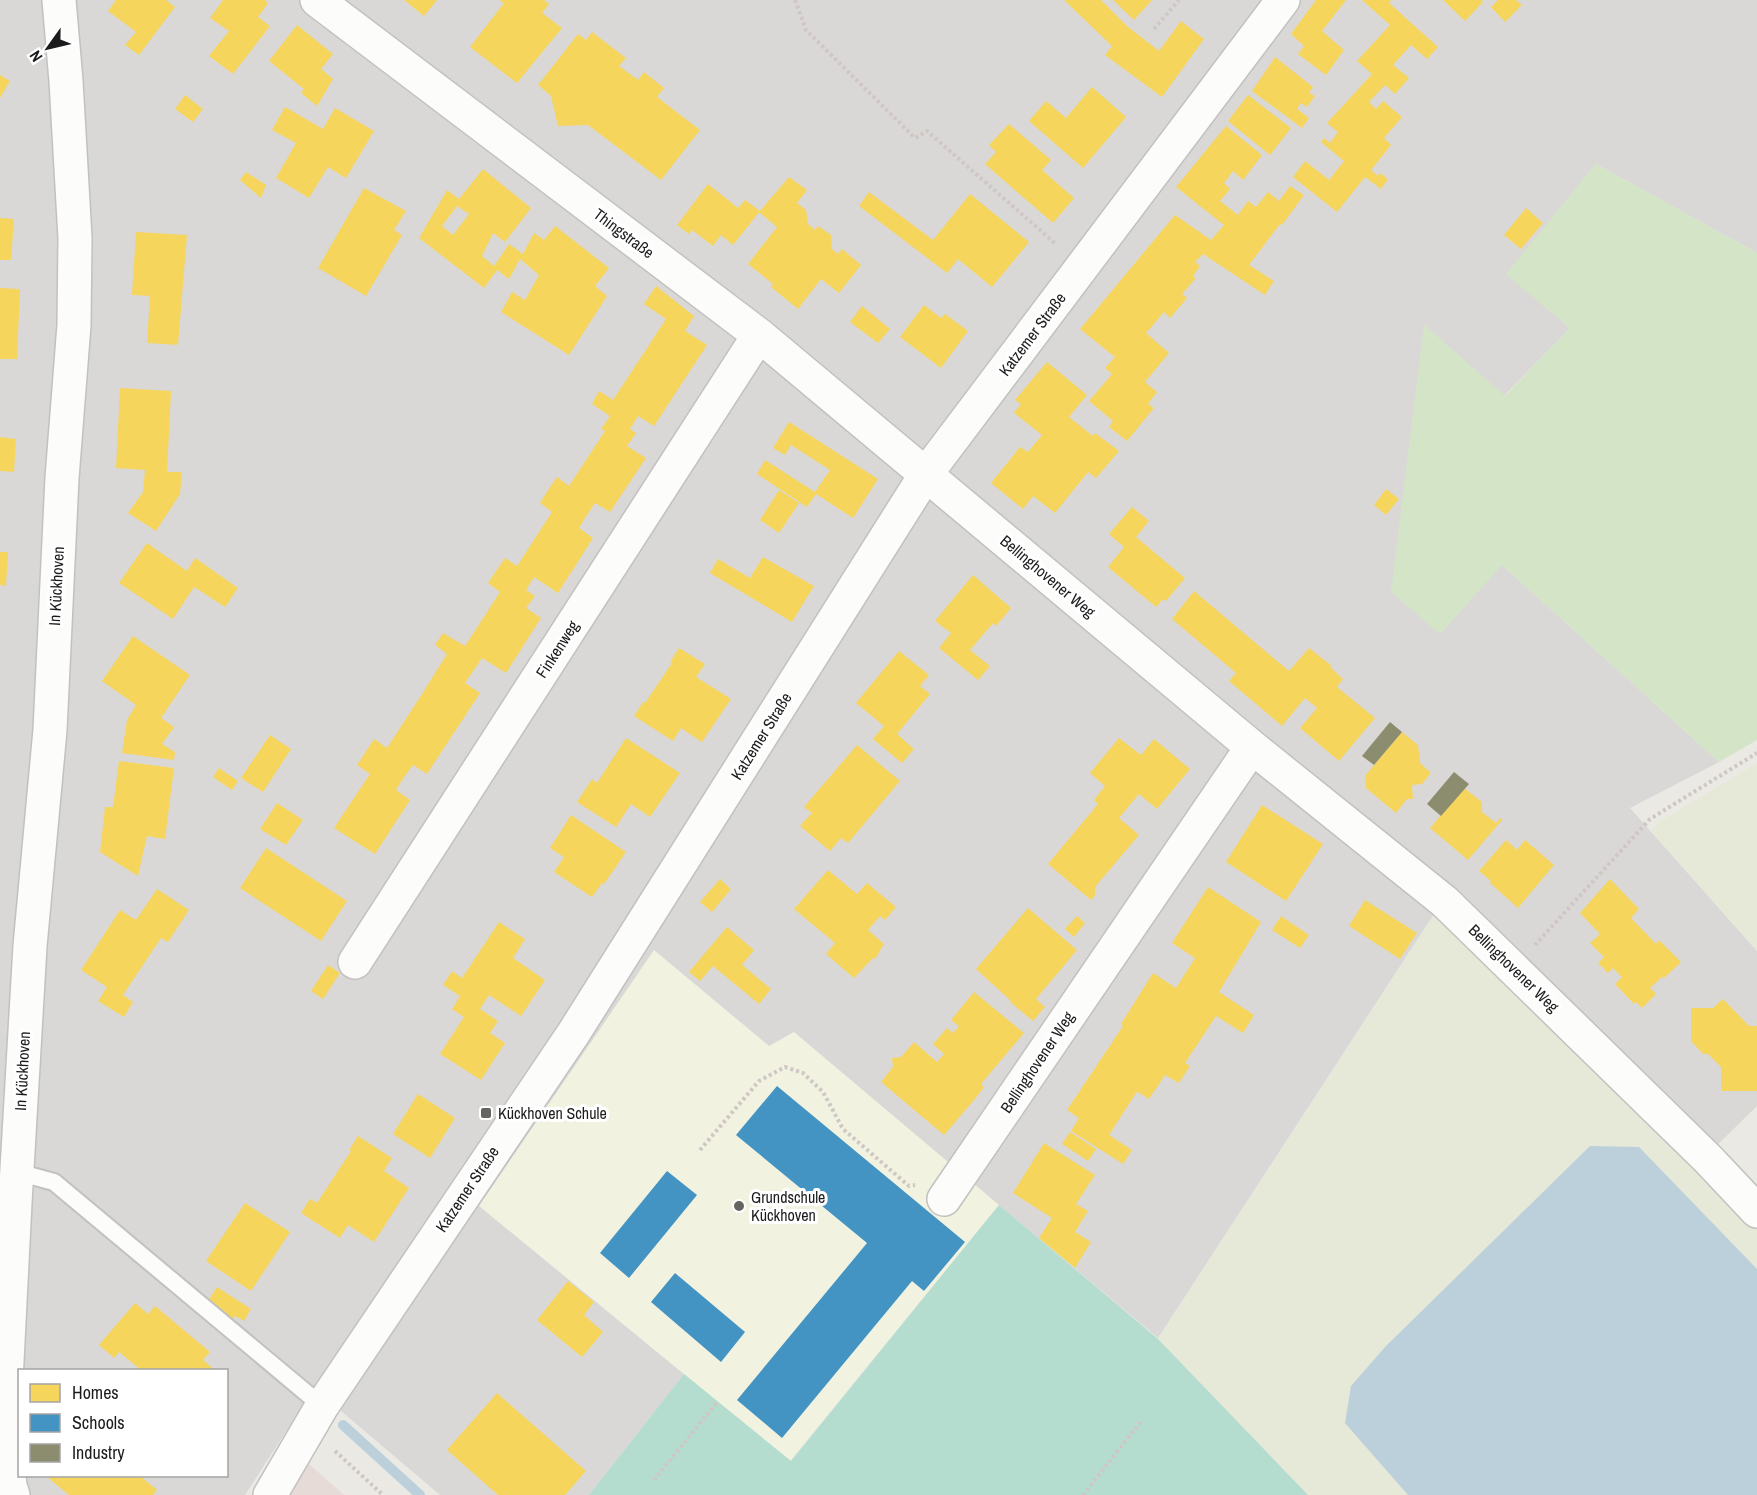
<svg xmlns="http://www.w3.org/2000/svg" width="1757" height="1495" font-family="'Archivo Narrow',sans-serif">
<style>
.residential{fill:#d9d8d6;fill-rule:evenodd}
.commercial{fill:#e7dbd7}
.education{fill:#f1f3e0}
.farmland{fill:#e7e9d8}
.grass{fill:#d3e5c6}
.pitch{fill:#b4ddd0}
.water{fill:#bbd0da}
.homes{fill:#f6d55c;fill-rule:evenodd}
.schools{fill:#4393c3}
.industry{fill:#8c8c6e}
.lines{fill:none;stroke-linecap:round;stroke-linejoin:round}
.stream{stroke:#bbd0da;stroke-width:10}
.service-casing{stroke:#c1c1bf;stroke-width:20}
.minor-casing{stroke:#c1c1bf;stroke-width:36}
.tertiary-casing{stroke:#c1c1bf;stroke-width:36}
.path{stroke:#d0c6c3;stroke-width:4;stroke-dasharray:3 3;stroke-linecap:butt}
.service{stroke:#fcfcfb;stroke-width:16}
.minor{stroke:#fcfcfb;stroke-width:33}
.tertiary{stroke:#fcfcfb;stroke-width:33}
.poi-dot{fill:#646462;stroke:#fff;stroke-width:2}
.labels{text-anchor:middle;stroke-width:6;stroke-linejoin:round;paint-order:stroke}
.street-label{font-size:16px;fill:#1c1c1c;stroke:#fff}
.poi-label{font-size:16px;fill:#1c1c1c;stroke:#fff;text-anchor:start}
</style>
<rect width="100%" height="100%" fill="#eae9e4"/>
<path class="residential" d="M0 0H1757V253L1596 164 1507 274 1570 328 1504 396 1424 325 1440 634 1501 564 1719 762 1630 808 1757 951V1106L1709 1153 1447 894 1158 1338 999 1205 790 1461 684 1374 589 1495H440L314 1388 245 1495H0ZM20 1370H226V1476H20Z"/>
<path class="commercial" d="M309 1464 344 1495H288Z"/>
<path class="education" d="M654 950 769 1046 794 1032 999 1205 790 1461 479 1206Z"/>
<path class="farmland" d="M1757 763V951L1651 831 1661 821Z
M1438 909 1757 1225V1495H1308L1158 1339Z"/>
<path class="grass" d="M1596 164 1757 253V740L1719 762 1502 565 1440 634 1391 592 1424 325 1505 396 1570 328 1506 274Z"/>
<path class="pitch" d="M999 1205 1158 1339 1308 1495H589L684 1374 791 1461Z"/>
<path class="water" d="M1590 1146 1639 1147 1757 1269V1495H1408L1345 1423 1351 1386 1385 1347Z"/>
<path class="homes" d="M116 0H166L175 7 139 55 125 45 136 32 108 11Z
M223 0H265L268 3 258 17 270 26 233 74 209 56 229 31 210 18Z
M404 0H437L424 16Z
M499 0H544L549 4 542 13 562 28 517 83 470 47 504 3Z
M1064 0H1101L1127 26 1159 51 1181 21 1204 39 1162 97 1105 55 1112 46Z
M1113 0H1152L1134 20Z
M1316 0H1346L1322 31 1344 50 1326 75 1298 54 1304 46 1291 34Z
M1362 0H1391L1389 3 1438 47 1427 59 1411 45 1393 65 1409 78 1395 94 1385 85 1369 102 1376 109 1383 101 1402 117 1384 138 1391 145 1371 170 1378 176 1380 173 1388 179 1381 189 1365 177 1337 212 1293 177 1305 161 1329 180 1344 161 1321 142 1324 138 1330 143 1338 132 1327 123 1372 74 1357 61 1390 25Z
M1443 0H1481L1483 2 1465 21Z
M1498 0H1516L1522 5 1505 22 1491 7Z
M297 25 333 54 321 69 333 79 317 106 301 93 304 89 269 61Z
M592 32 626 58 619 66 638 80 644 72 664 88 657 97 700 130 661 180 588 125 558 126 551 96 538 85 578 34 586 40Z
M1275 57 1313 87 1309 93 1315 96 1307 107 1301 103 1297 109 1309 118 1302 128 1252 91Z
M0 75 10 81 0 98Z
M1092 87 1126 117 1083 168 1029 121 1046 101 1066 118Z
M185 95 203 109 193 122 175 109Z
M1248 95 1291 128 1270 155 1228 121Z
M285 107 323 129 335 108 374 131 346 178 328 167 309 198 276 178 296 143 272 130Z
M1009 124 1051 160 1042 170 1074 198 1053 223 985 164 996 152 989 145Z
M1226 126 1262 155 1243 180 1233 171 1224 183 1230 189 1220 201 1238 215 1248 201 1256 207 1268 192 1279 201 1290 186 1304 195 1282 225 1280 224 1249 265 1274 281 1265 295 1203 254 1195 262 1200 266 1193 276 1196 278 1182 294 1187 298 1170 318 1164 312 1146 333 1169 353 1145 382 1157 392 1148 404 1154 408 1127 441 1109 427 1113 421 1089 401 1112 374 1105 368 1115 357 1080 329 1175 215 1211 240 1224 225 1176 187Z
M483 169 531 208 505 242 493 233 482 256 494 266 509 244 523 254 534 233 544 240 555 226 609 268 595 286 607 296 569 355 501 312 512 292 525 300 539 275 520 259 509 279 497 270 484 288 419 238 447 190 459 199ZM457 206 469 214 453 235 442 226Z
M246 172 266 185 261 198 240 180Z
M789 177 807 190 797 203 806 210 808 224 815 230 818 226 831 235 832 249 838 254 842 249 861 265 839 293 821 279 798 309 771 287 773 284 748 264 777 227 759 212Z
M708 184 738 208 745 200 760 211 733 245 721 235 713 246 692 230 689 234 677 225Z
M364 188 406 211 394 230 402 235 366 296 318 268Z
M869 192 933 240 970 194 1029 242 992 287 958 259 947 273 859 206Z
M1526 208 1543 223 1521 249 1504 235Z
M0 218 14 219 11 260H0Z
M136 232 187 235 178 345 147 343 150 296 132 295Z
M656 286 694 316 685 331 707 345 654 426 638 416 630 429 636 433 627 446 646 458 610 512 595 503 587 515 579 528 593 538 558 593 534 577 526 590 535 596 526 608 541 618 506 673 482 658 465 683 480 693 427 774 413 765 404 777 396 790 410 800 375 854 334 828 370 774 357 765 374 739 387 748 422 694 447 654 435 645 443 633 465 646 500 592 488 583 496 571 505 558 517 566 552 512 540 503 548 490 557 477 569 486 605 431 601 429 610 416 592 404 599 391 613 400 666 319 644 304Z
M0 288 20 289 17 359H0Z
M924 305 941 318 945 314 968 331 941 368 900 337Z
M862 306 890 329 878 343 850 322Z
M1047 362 1087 395 1069 417 1093 436 1095 433 1119 451 1096 478 1088 472 1055 513 1033 496 1023 509 991 483 1020 447 1028 452 1042 435 1014 413 1021 404 1015 400Z
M120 388 171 391 167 472H182L180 494 156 531 128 513 143 492 145 470 116 468Z
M789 422 878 479 853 518 816 494 807 507 757 474 765 460 815 492 830 470 791 445 785 455 773 448Z
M0 437 16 439 14 472 0 471Z
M1386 489 1399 499 1386 515 1374 505Z
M779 490 799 503 779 533 760 520Z
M1132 507 1149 521 1136 537 1185 578 1166 601 1163 599 1156 607 1108 567 1124 547 1109 534Z
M147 543 187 571 195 558 238 588 225 607 194 587 173 619 119 583Z
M0 552H8L6 586 0 585Z
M763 557 814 586 792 622 710 573 718 559 750 578Z
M973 575 1011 608 996 626 993 623 970 650 990 666 978 680 939 648 951 633 935 621Z
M1194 591 1289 671 1309 648 1332 666 1330 667 1343 679 1337 687 1375 718 1339 761 1300 728 1317 708 1305 698 1282 726 1229 681 1236 673 1172 619Z
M133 636 190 675 161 718 174 727 162 744 175 752 174 760 122 753 127 720 136 705 102 681Z
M679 648 705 664 696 677 731 699 702 742 681 728 673 741 634 716 643 702 645 703 672 663 670 662Z
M899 651 929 675 920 686 930 694 897 734 914 749 902 763 873 739 884 726 856 703Z
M1402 732 1418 745 1420 763 1431 773 1422 784 1412 785 1413 799H1407L1396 813 1366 788 1365 776Z
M270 735 291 749 263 792 241 778Z
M626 738 680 773 650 817 631 804 616 827 577 802 592 779 597 783Z
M1119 738 1141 755 1154 739 1190 769 1157 809 1139 794 1119 818 1139 835 1095 887V895L1091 900 1048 864 1098 804 1094 800 1105 786 1090 773Z
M857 745 900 781 848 843 841 838 830 851 800 826 812 813 804 807Z
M119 761 174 768 165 839 147 836 138 876 100 852 105 807H113Z
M219 768 238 781 232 790 213 777Z
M1464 788 1482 802V812L1496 823 1500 818 1502 820 1468 860 1430 828Z
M277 803 303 820 286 845 260 829Z
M1262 805 1323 844 1286 901 1226 862Z
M571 815 626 852 604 884 602 883 592 897 554 872 564 857 550 848Z
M1506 840 1517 850 1525 840 1554 865 1518 908 1490 883 1491 881 1479 871Z
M266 848 347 901 321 941 240 888Z
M828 870 857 894 867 883 896 907 885 920 880 916 868 930 884 944 875 959 873 958 854 978 826 954 835 943 794 909Z
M720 879 731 889 712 912 700 902Z
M1610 879 1639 909 1631 918 1656 944 1659 940 1681 962 1664 978 1662 977 1650 988 1656 994 1642 1008 1636 1002 1634 1004 1615 984 1622 977 1613 968 1608 973 1598 963 1604 957 1590 943 1600 934 1580 913Z
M1208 887 1261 922 1219 992 1254 1015 1243 1033 1216 1016 1185 1063 1190 1066 1179 1083 1165 1075 1149 1099 1138 1092 1136 1093 1109 1135 1132 1150 1123 1164 1071 1131 1079 1118 1067 1110 1123 1026 1121 1024 1153 973 1176 988 1195 958 1172 943Z
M157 889 189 910 168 942 161 938 123 995 133 1002 124 1017 98 1001 107 987 81 970 120 910 136 920Z
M1365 900 1417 933 1400 959 1349 926Z
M1028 908 1077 950 1036 999 1045 1007 1033 1021 1010 1002 1011 1001 976 969Z
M1077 916 1085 923 1074 937 1065 929Z
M1281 916 1309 935 1300 948 1272 930Z
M499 922 525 939 513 958 545 980 521 1016 489 995 480 1009 498 1021 490 1033 505 1043 481 1080 440 1054 464 1017 452 1009 460 996 443 985 452 971 462 978Z
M727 927 754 950 742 965 771 989 759 1004 713 966 700 981 689 972Z
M328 965 340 973 323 999 311 991Z
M974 992 1024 1033 981 1084 984 1087 975 1099 944 1135 881 1082 893 1067 892 1058 901 1057 914 1042 937 1062 944 1054 933 1044 947 1028 953 1033 959 1026 951 1020Z
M1723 999 1749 1026H1757V1091H1721V1067L1708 1054H1703L1691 1041V1008H1713Z
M418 1094 455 1118 430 1158 393 1134Z
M1070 1132 1096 1149 1088 1161 1062 1144Z
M358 1136 392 1158 384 1171 409 1188 374 1242 348 1225 340 1238 301 1213 310 1199 317 1203 351 1151 349 1150Z
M1044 1143 1095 1175 1076 1204 1088 1211 1075 1232 1091 1242 1075 1268 1039 1238 1052 1218 1013 1193Z
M245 1203 290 1232 251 1291 206 1261Z
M568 1281 594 1302 584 1315 603 1332 582 1357 537 1320Z
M217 1287 251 1309 244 1321 235 1316 232 1321 208 1301Z
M135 1303 148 1314 155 1306 210 1352 203 1360 215 1370H141L119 1352 114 1358 99 1345Z
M497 1393 586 1471 565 1495H498L447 1450Z
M46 1476H140L157 1490 153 1495H69Z"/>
<path class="schools" d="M777 1086 965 1242 924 1291 912 1281 782 1438 737 1400 867 1243 736 1135Z
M667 1171 697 1195 629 1278 600 1253Z
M675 1273 745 1332 721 1362 651 1302Z"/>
<path class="industry" d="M1390 722 1402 732 1374 765 1362 756Z
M1454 772 1469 784 1441 816 1427 804Z"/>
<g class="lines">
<path class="stream" d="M343 1425 420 1495"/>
<g class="service-casing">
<path id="service" d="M17 1172 54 1182 322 1406"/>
</g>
<g class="minor-casing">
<path id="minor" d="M317 0 759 335 1252 747 1445 902 1708 1159 1757 1211
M355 962 759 335
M944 1199 1252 747
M13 1495 10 1486 4 1421 15 1203 30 946 50 730 62 478 74 325 75 238 66 81 59 0"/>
</g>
<g class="tertiary-casing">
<path id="tertiary" d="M270 1495 322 1406 573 1034 926 474 1283 0"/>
</g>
<path class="path" d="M795 0 806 30 915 138 927 131 1057 245
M1154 29 1179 0
M1535 945 1650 819 1757 753
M700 1150 759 1081 785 1067 803 1073 823 1092 843 1129 909 1186 915 1185
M335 1451 383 1495
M654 1480 718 1401
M1083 1495 1142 1420"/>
<use href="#service" class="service"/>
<use href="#minor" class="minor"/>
<use href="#tertiary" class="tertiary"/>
</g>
<g class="poi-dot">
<rect x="480" y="1107" width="12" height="12" rx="3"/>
<circle cx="739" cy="1206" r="6"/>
</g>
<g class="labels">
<g class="street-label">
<text transform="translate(624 233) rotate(37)" y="6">Thingstraße</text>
<text transform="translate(1032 334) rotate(-53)" y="6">Katzemer Straße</text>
<text transform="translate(1048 576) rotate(40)" y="6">Bellinghovener Weg</text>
<text transform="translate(56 586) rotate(-87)" y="6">In Kückhoven</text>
<text transform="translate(557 649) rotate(-57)" y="6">Finkenweg</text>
<text transform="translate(761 736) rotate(-58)" y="6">Katzemer Straße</text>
<text transform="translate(1514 968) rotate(44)" y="6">Bellinghovener Weg</text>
<text transform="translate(1037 1062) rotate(-56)" y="6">Bellinghovener Weg</text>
<text transform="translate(22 1071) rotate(-87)" y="6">In Kückhoven</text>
<text transform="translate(467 1189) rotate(-56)" y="6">Katzemer Straße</text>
</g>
<g class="poi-label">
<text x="498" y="1119">Kückhoven Schule</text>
<text x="751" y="1203">Grundschule<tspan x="751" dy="18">Kückhoven</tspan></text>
</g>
</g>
<rect x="18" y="1369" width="210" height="108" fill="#ffffff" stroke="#a4a4a4" stroke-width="1.5"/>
<rect x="30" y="1384" width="30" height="18" fill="#f6d55c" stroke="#a4a4a4" stroke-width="1.5"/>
<text x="72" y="1399" font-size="18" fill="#1c1c1c">Homes</text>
<rect x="30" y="1414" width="30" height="18" fill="#4393c3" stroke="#a4a4a4" stroke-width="1.5"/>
<text x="72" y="1429" font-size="18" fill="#1c1c1c">Schools</text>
<rect x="30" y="1444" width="30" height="18" fill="#8c8c6e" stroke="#a4a4a4" stroke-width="1.5"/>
<text x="72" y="1459" font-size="18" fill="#1c1c1c">Industry</text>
<g transform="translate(48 48) rotate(236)" stroke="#ffffff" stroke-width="4.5" paint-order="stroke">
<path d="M0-4.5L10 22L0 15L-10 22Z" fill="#1c1c1c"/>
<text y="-9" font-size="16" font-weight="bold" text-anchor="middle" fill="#1c1c1c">N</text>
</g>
</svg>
